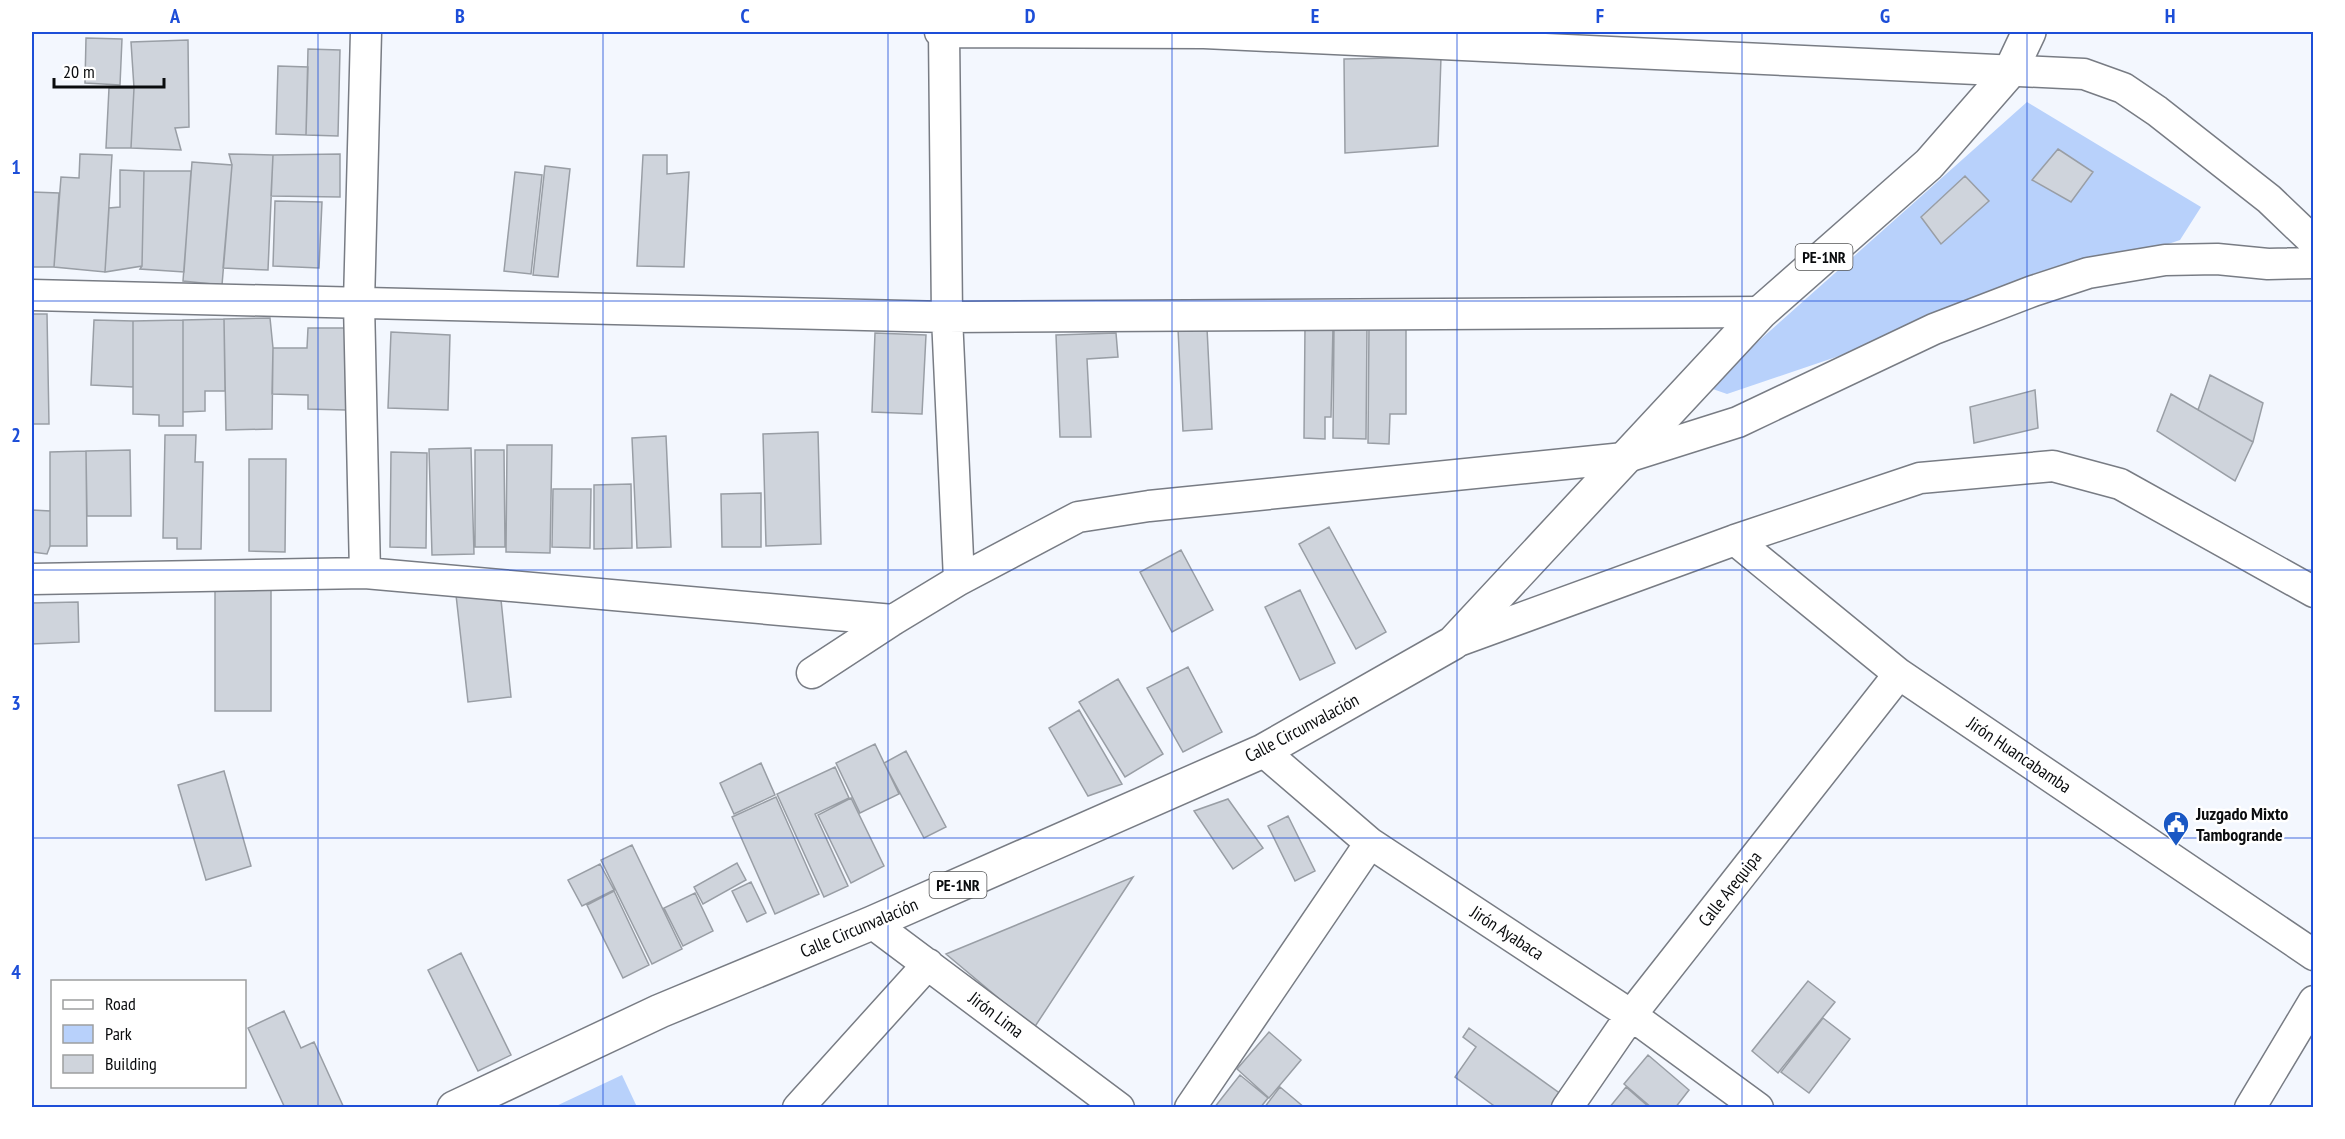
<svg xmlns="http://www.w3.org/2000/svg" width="2345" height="1139" font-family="'PT Sans Narrow',sans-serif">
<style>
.green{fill:#b8d1fb}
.building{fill:#cfd4dc;stroke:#999ea5;stroke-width:1.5}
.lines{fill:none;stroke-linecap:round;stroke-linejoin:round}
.street-casing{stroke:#787c84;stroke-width:33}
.primary-casing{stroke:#787c84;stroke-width:36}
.street{stroke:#fff;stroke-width:30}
.primary{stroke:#fff;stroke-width:33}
.grid{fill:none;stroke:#1d4ed8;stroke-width:1.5;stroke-opacity:0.55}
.labels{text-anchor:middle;stroke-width:5;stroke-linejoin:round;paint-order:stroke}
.shield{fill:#fff;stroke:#545556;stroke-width:1.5}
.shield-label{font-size:16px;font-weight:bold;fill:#0a0c0e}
.street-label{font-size:18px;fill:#0a0c0e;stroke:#fff}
.poi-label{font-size:18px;font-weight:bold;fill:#0a0c0e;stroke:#fff;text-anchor:start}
.neatline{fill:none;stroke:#1d4ed8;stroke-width:2}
.grid-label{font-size:20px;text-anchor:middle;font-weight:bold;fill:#1d4ed8}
</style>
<rect width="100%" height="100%" fill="#f3f7fe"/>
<path class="green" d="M2027 102 2201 207 2180 240 1727 394 1707 387Z
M622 1075 637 1107H554Z"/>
<path class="building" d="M86 38 122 39 120 85 85 83Z
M188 40 189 127 175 128 181 150 131 148 134 88 131 42Z
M308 49 340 50 338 136 306 135Z
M1441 57 1438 146 1345 153 1344 59Z
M278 66 308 67 306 135 276 134Z
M109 88H134L131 148H106Z
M2058 149 2093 172 2071 202 2032 180Z
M80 154 112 155 105 272 54 267 61 177 79 178Z
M229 154 273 155 268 270 223 268 232 165Z
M340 154V197L271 196 273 155Z
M643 155H667V174L689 172 684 267 637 266Z
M192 162 232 165 222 285 183 281Z
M545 166 570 169 558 277 533 275Z
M120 170 144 171 142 266 105 272 109 208 120 207Z
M144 171H191L184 272 140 269 142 266Z
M515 172 542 175 531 274 504 271Z
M1965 176 1989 201 1941 244 1921 217Z
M32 192 59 193 54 267H32Z
M275 201 322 202 319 268 273 266Z
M32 314H47L49 424H32Z
M270 318 273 348 272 429 226 430 224 319Z
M224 319 225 391H205V411L183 412V320Z
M94 320 133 321V387L91 385Z
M183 320V426H159V415L133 414V321Z
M1305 326H1333L1331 417H1325V439L1304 438Z
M1334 326H1367L1366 439 1333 438Z
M1369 326H1406V414H1390L1389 444 1368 443Z
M308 328H347L346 410 308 409V395L272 394 273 348H307Z
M1207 328 1212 429 1183 431 1178 329Z
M391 332 450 335 448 410 388 408Z
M875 333 926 335 922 414 872 412Z
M1116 333 1118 357 1087 359 1091 437H1060L1056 335Z
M2210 375 2263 403 2253 442 2198 410Z
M2035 390 2038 428 1974 443 1970 407Z
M2171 394 2253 442 2235 481 2157 431Z
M818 432 821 544 766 546 763 434Z
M165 435H196L195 462H203L201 549H177V538H163Z
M666 436 671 547 637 548 632 438Z
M507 445H552L550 553 506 552Z
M471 448 474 554 432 555 429 449Z
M130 450 131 516H87L86 451Z
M475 450H504L505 547H475Z
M86 451 87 546H50V452Z
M391 452 427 453 426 548 390 547Z
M249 459H286L285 552 249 551Z
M631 484 632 548 594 549V485Z
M553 489H591L590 548 552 547Z
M761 493V547H722L721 494Z
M32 510 50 511V546L47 554 32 552Z
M1329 527 1386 632 1356 649 1299 544Z
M1181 550 1213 610 1172 632 1140 572Z
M271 590V711H215V591Z
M500 590 511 697 468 702 456 595Z
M1300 590 1335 663 1300 680 1265 607Z
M78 602 79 642 32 644V603Z
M1188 667 1222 732 1183 752 1147 688Z
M1118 679 1163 754 1125 777 1079 702Z
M1079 710 1122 784 1088 796 1049 728Z
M875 744 899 794 860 813 836 763Z
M906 751 946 827 924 838 884 763Z
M761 763 775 795 734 814 720 783Z
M835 767 849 798 815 814 848 886 824 897 777 794Z
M224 771 251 866 206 880 178 785Z
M776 797 819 894 775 914 732 817Z
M851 798 884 866 851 883 818 815Z
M1228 799 1263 848 1233 869 1194 811Z
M1288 816 1315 871 1295 881 1268 826Z
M632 845 682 949 652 964 601 860Z
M737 863 746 880 703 904 694 887Z
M600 864 614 890 582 906 568 880Z
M1133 877 1034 1028 946 954Z
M751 882 766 913 747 922 732 891Z
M614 891 649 965 623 978 587 905Z
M695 893 713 931 683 946 664 908Z
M461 953 511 1055 478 1071 428 970Z
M1808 981 1835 1002 1778 1073 1752 1051Z
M284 1011 301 1048 314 1042 344 1108H285L248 1028Z
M1823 1018 1850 1039 1809 1093 1781 1072Z
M1469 1028 1565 1097 1558 1108H1497L1455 1077 1476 1047 1463 1037Z
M1269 1032 1301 1060 1269 1098 1237 1069Z
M1648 1055 1689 1090 1675 1108H1652L1624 1084Z
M1240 1075 1268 1098 1260 1108H1214Z
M1280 1087 1305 1108H1264Z
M1626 1087 1650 1108H1609Z"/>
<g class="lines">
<g class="street-casing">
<path id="street" d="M940 32 1204 33 2084 74 2123 88 2157 111 2269 199 2314 242
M944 32 947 317 959 580
M32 295 947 317 1761 312
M1735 540 1899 674 2314 955
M365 573 359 303 366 32
M32 579 365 573 893 620
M1453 643 1735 540 1920 478 2053 466 2120 484 2314 592
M812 673 893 620 959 580 1078 517 1149 506 1624 458 1738 422 1934 329 2033 291 2088 273 2165 260 2217 259 2268 264 2314 263
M1263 751 1370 843 1631 1015 1758 1108
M872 923 1119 1108
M798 1108 928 964
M1190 1108 1370 843
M1567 1108 1631 1015 1899 674
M2250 1108 2314 1001"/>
</g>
<g class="primary-casing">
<path id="primary" d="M454 1108 660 1011 872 923 1263 751 1453 643 1761 312 1929 164 2011 70 2029 32"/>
</g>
<use href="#street" class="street"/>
<use href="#primary" class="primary"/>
</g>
<path class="grid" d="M318 32V1108M603 32V1108M888 32V1108M1172 32V1108M1457 32V1108M1742 32V1108M2027 32V1108M32 301H2314M32 570H2314M32 838H2314"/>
<defs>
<g id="civic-pin" transform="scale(1.35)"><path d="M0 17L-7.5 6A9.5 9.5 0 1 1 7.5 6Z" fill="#1a58c4" stroke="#fff"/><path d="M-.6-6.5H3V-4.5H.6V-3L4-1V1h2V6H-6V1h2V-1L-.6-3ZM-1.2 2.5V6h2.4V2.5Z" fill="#fff"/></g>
</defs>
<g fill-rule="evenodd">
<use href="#civic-pin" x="2176" y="824"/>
</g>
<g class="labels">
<g class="shield">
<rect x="1795.5" y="244" width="57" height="26" rx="4.5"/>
<rect x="929.5" y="872" width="57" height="26" rx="4.5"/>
</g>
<g class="shield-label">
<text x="1824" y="263">PE-1NR</text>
<text x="958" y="891">PE-1NR</text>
</g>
<g class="street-label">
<text transform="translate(1302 728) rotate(-28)" y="6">Calle Circunvalación</text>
<text transform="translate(2019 755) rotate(34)" y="6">Jirón Huancabamba</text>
<text transform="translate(1730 889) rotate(-52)" y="6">Calle Arequipa</text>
<text transform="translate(859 928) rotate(-23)" y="6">Calle Circunvalación</text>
<text transform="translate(1507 933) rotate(33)" y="6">Jirón Ayabaca</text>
<text transform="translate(996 1015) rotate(37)" y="6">Jirón Lima</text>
</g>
<g class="poi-label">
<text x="2196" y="820">Juzgado Mixto<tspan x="2196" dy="21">Tambogrande</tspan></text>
</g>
</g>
<rect width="2345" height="1139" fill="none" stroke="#ffffff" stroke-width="66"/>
<rect x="51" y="980" width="195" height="108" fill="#ffffff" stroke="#9d9e9f" stroke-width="1.5"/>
<rect x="63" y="1000" width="30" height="9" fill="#ffffff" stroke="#9d9e9f" stroke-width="1.5"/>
<text x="105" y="1010" font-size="18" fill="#0a0c0e">Road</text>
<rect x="63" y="1025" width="30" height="18" fill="#b8d1fb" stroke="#9d9e9f" stroke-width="1.5"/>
<text x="105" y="1040" font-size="18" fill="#0a0c0e">Park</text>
<rect x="63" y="1055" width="30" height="18" fill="#cfd4dc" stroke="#9d9e9f" stroke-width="1.5"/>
<text x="105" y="1070" font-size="18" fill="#0a0c0e">Building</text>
<path d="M54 78v9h110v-9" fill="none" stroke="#0a0c0e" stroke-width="3"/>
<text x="63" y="78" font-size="18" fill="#0a0c0e" stroke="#ffffff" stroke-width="4.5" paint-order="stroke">20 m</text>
<rect x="33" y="33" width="2279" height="1073" class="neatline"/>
<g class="grid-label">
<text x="175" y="23">A</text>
<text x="460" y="23">B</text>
<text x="745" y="23">C</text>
<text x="1030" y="23">D</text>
<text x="1315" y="23">E</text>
<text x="1600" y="23">F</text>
<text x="1885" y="23">G</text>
<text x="2170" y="23">H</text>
<text x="16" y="174">1</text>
<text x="16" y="442">2</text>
<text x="16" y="710">3</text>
<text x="16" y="979">4</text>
</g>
</svg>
